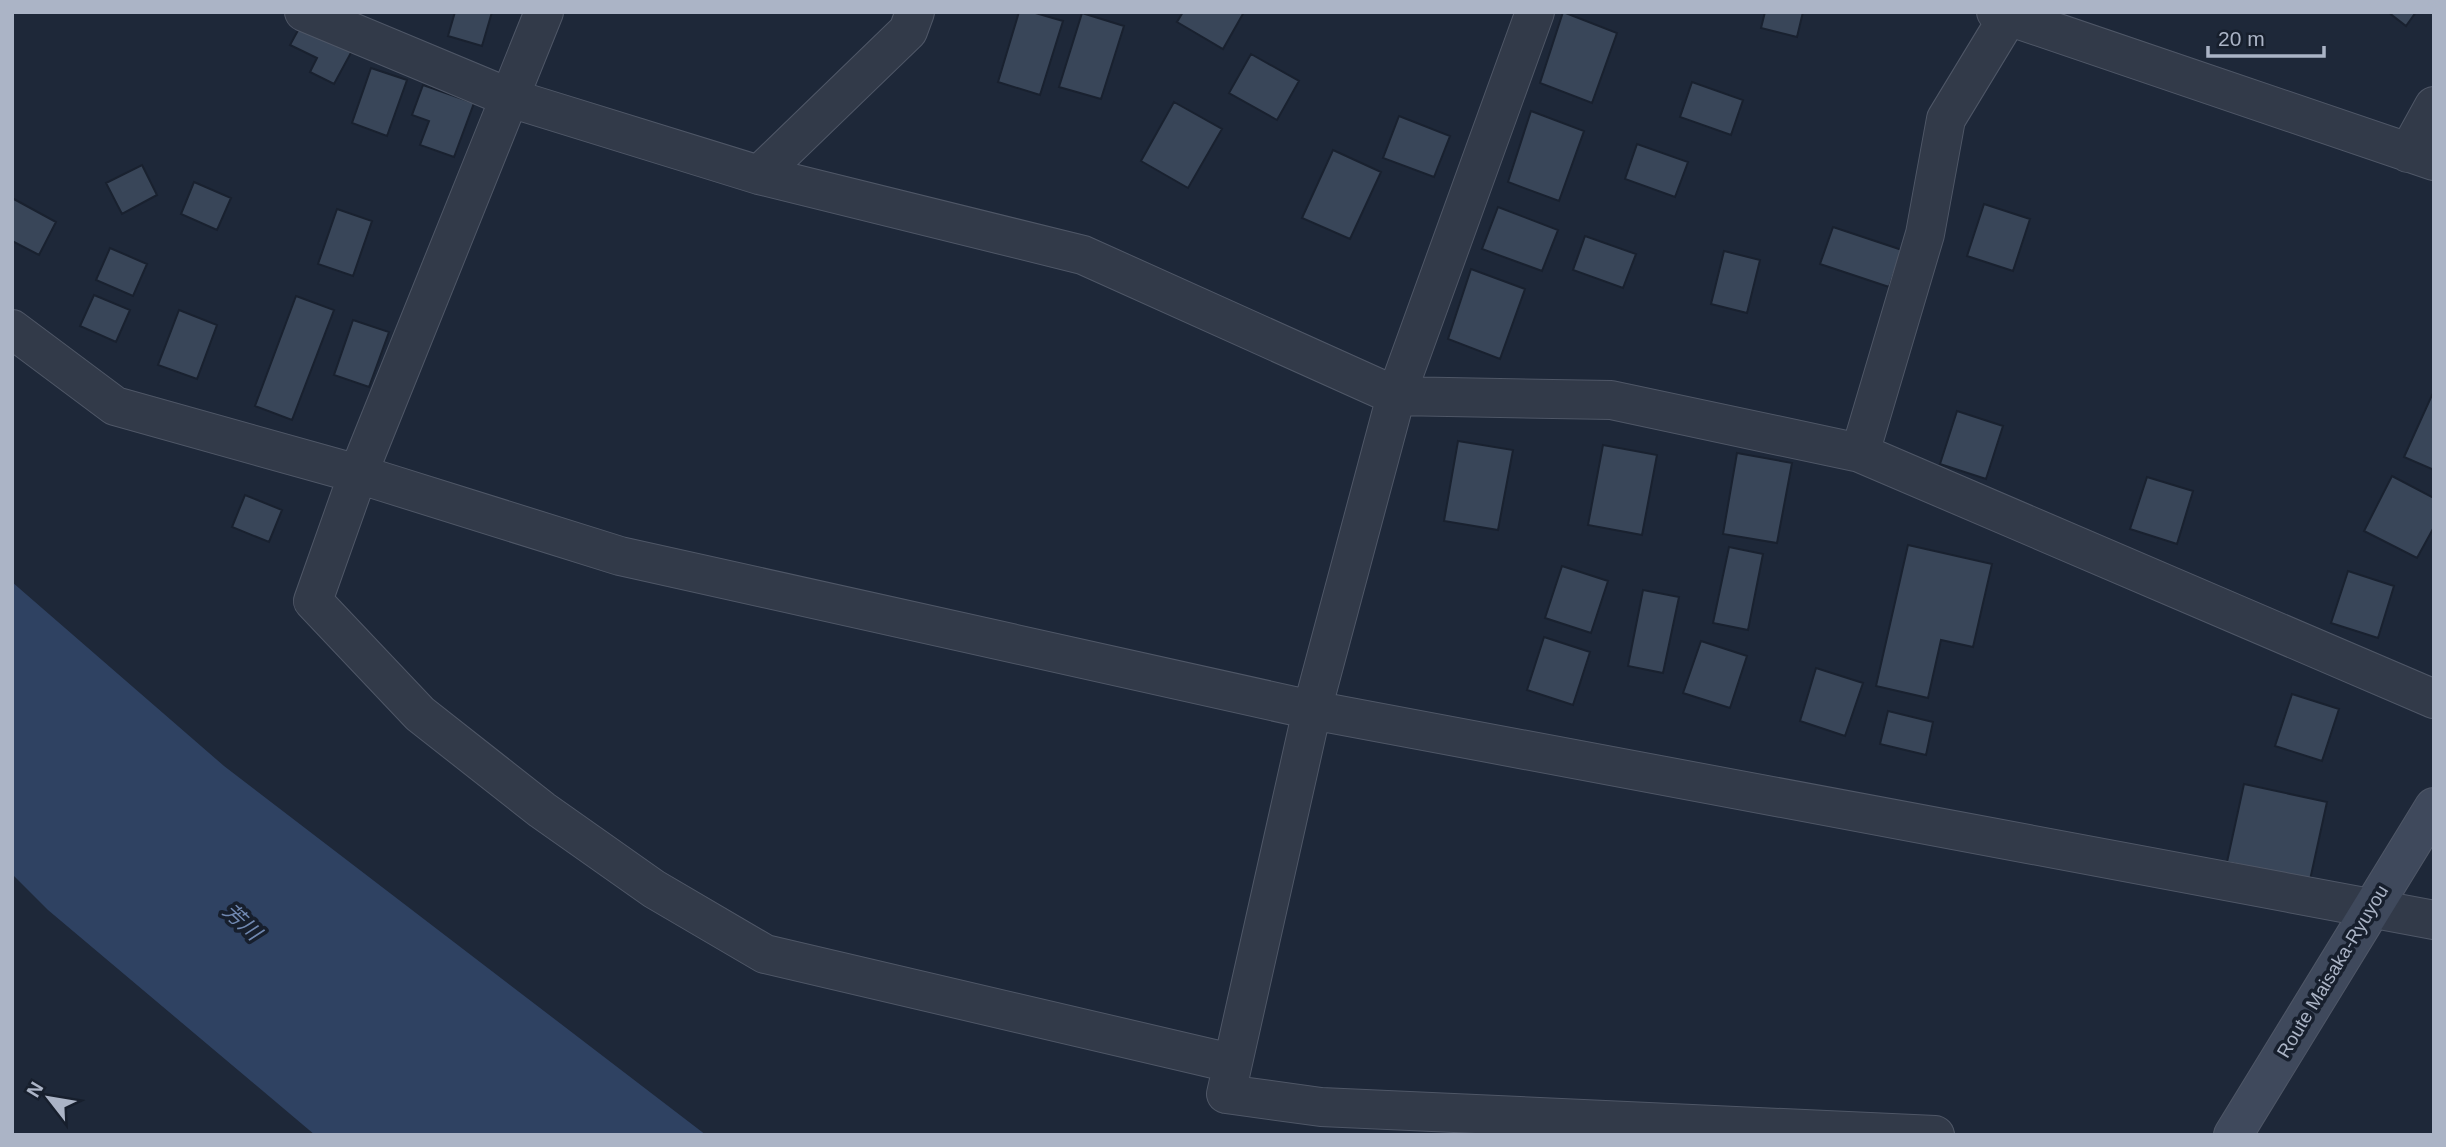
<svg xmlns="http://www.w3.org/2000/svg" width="2446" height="1147" font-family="Arial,'Noto Sans JP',sans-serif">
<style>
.water{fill:#2f4262}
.building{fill:#394659;stroke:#19212f;stroke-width:2}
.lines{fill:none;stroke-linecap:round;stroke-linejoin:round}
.minor-casing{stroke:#4f5767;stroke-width:40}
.secondary-casing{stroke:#4f5767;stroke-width:40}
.minor{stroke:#323a49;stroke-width:38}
.secondary{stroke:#3f495c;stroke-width:38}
.labels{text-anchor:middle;stroke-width:7;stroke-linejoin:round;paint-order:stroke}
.street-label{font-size:19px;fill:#abb4c6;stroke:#171f2d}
.water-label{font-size:21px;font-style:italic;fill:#7189b2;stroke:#171f2d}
</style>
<rect width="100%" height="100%" fill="#1e2839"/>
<path class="water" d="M12 582 224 766 706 1135H315L48 910 12 874Z"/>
<path class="building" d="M455 12H492L482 46 448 36Z
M1019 12H1032L1063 21 1040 95 998 82Z
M1183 12H1244L1223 49 1177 22Z
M1563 12 1617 33 1592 103 1540 83Z
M1765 12H1803L1797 37 1761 28Z
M2388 12H2416L2406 26Z
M1082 13 1124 26 1101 99 1059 87Z
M302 23 353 49 334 84 310 72 317 58 290 45Z
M1251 54 1299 81 1277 120 1229 93Z
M371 68 407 80 387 136 352 123Z
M1692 82 1743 100 1731 135 1680 117Z
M423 85 474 103 454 157 420 145 429 121 412 115Z
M1174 102 1222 129 1188 188 1141 161Z
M1531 111 1584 131 1559 201 1508 182Z
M1399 116 1450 136 1434 177 1383 158Z
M1637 144 1688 162 1675 197 1625 179Z
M1333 150 1381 172 1350 239 1302 218Z
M142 165 157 195 122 214 106 183Z
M194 182 231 198 217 230 181 214Z
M12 198 56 222 39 255 12 241Z
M1984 204 2030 219 2013 271 1967 256Z
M1498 207 1558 230 1542 271 1482 249Z
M337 209 372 221 353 276 318 264Z
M1833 227 1902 250 1889 287 1820 264Z
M1585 236 1636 254 1623 288 1573 270Z
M110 248 147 264 133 296 96 280Z
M1724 251 1760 260 1747 313 1711 304Z
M1471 269 1525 289 1500 359 1448 339Z
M94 295 130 310 116 342 80 326Z
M296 296 334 310 292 420 255 406Z
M179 310 217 325 197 379 158 365Z
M353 320 389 332 369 387 334 375Z
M2432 395 2434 396V470L2404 457Z
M1957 411 2003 426 1986 479 1940 464Z
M1458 441 1513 450 1498 530 1444 521Z
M1603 445 1657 455 1642 535 1588 525Z
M1737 453 1792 463 1777 543 1723 534Z
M2392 476 2434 498V527L2417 558 2364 531Z
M2147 477 2193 491 2177 544 2130 529Z
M245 495 282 510 269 542 232 527Z
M1908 545 1992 564 1973 647 1941 640 1928 698 1876 686Z
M1729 547 1763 554 1748 630 1713 623Z
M1562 566 1608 581 1591 633 1545 618Z
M2348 571 2394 586 2378 638 2331 623Z
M1643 590 1679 597 1663 673 1628 666Z
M1544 637 1590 652 1573 705 1527 690Z
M1701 641 1747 656 1730 708 1683 693Z
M1816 668 1863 683 1845 736 1800 721Z
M2292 694 2339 709 2322 761 2275 746Z
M1888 711 1933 722 1926 755 1880 744Z
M2244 784 2327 802 2310 880 2227 862Z"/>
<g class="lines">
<g class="minor-casing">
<path id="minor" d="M304 12 510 98 759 175 1083 255 1396 396 1611 400 1860 453 2434 699
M544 12 358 474 313 601 420 714 542 810 654 889 765 954 1231 1063
M1535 12 1396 396 1312 710 1226 1094 1321 1107 1935 1135
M1996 12 2434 161
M2408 153 2434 106
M759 175 908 31 915 12
M12 329 115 406 358 474 620 556 1312 710 2434 920
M1860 453 1925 234 1946 119 2011 12"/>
</g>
<g class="secondary-casing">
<path id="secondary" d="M2233 1135 2434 807"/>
</g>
<use href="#minor" class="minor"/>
<use href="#secondary" class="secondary"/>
</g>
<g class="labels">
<g class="street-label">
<text transform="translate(2332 971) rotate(-59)" y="7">Route Maisaka-Ryuyou</text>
</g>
<g class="water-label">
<text transform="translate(242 922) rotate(43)" y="7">芳川</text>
</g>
</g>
<rect width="2446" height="1147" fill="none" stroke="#abb4c6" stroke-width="28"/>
<g transform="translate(49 1098) rotate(301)" stroke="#171f2d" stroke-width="5" paint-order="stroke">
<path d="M0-5L12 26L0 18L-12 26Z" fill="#abb4c6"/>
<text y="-10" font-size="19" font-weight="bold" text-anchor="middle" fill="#abb4c6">N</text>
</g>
<path d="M2208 46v10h116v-10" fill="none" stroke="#abb4c6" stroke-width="3.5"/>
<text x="2218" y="46" font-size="21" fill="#abb4c6" stroke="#171f2d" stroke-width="5" paint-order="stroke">20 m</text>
</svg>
